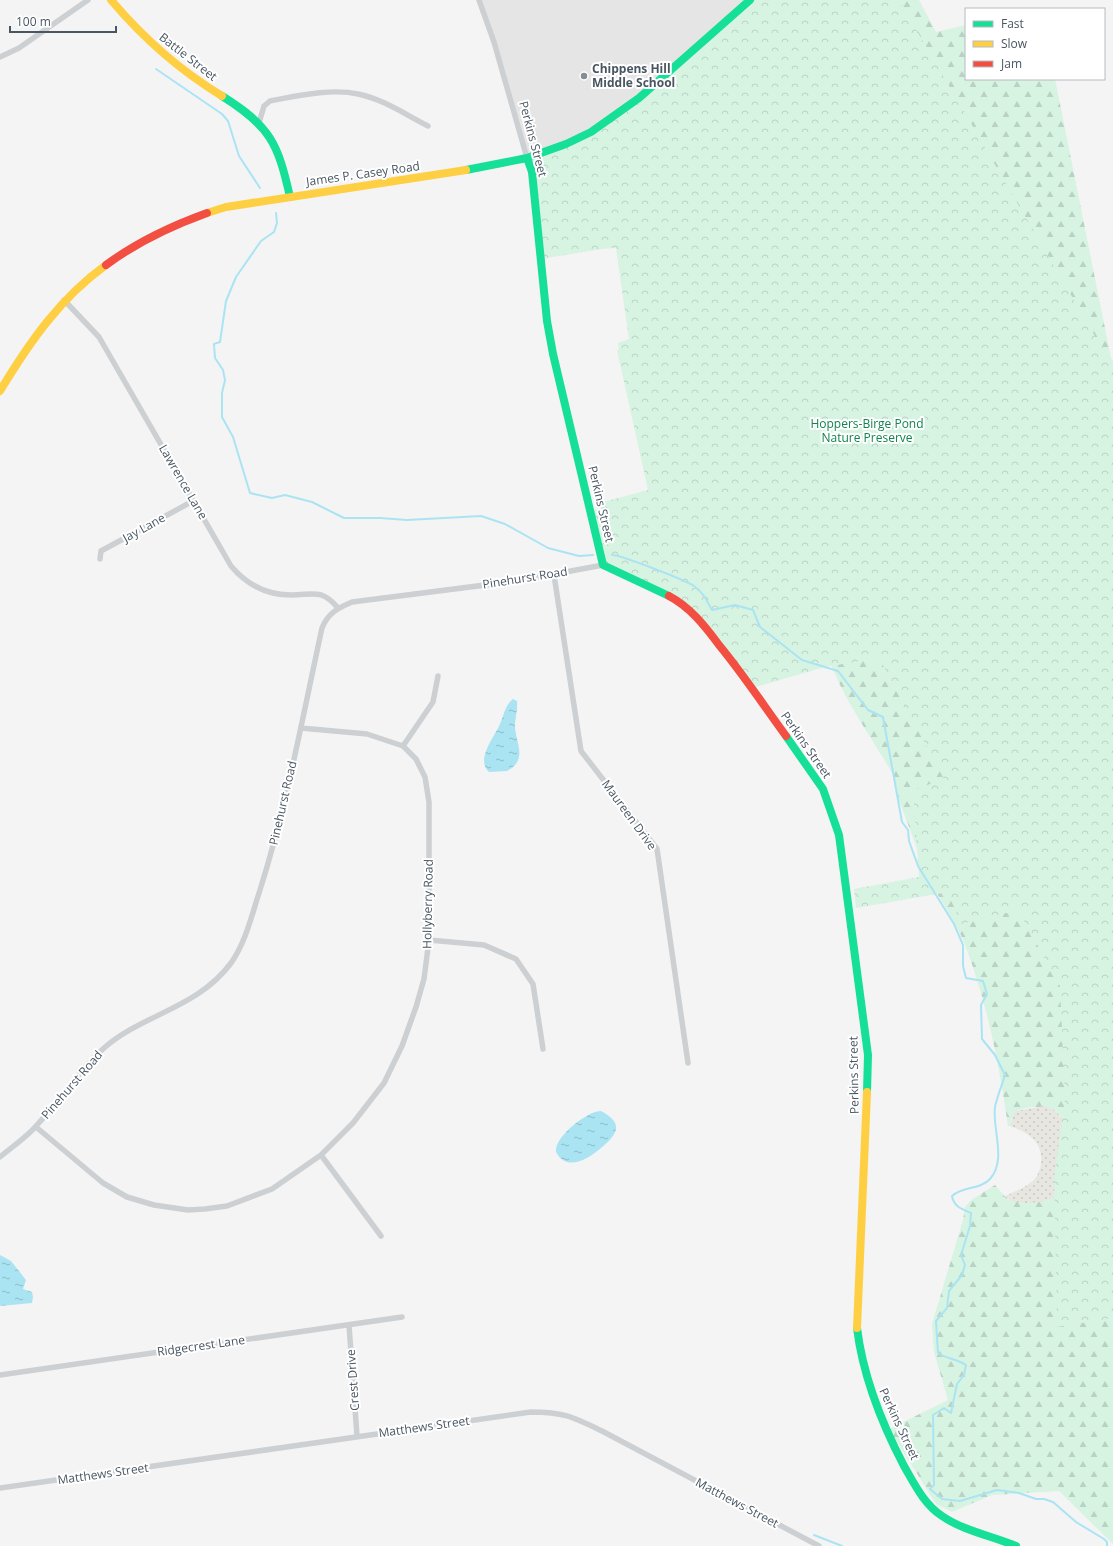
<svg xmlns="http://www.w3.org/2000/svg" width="1113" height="1546" font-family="'Open Sans',sans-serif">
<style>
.education{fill:#e5e5e6}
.forest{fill:url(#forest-firs)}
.sand{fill:url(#sand-dots)}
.park{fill:url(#park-crowns)}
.water{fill:url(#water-ripples)}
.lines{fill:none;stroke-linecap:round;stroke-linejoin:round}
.stream{stroke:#aae4f3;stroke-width:2}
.street{stroke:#cdd0d3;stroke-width:5.5}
.fast{stroke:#16e098;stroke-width:8}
.slow{stroke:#ffcf43;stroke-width:8}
.jam{stroke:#f24e42;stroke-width:8}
.poi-dot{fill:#858d95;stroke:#fff;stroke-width:1.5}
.labels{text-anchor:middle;stroke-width:4;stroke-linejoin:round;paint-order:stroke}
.street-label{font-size:12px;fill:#495662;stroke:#fff}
.poi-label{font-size:12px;font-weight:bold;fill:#495662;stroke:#fff;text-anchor:start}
.park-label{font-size:12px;fill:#11854b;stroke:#fff}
</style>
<defs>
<pattern id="forest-firs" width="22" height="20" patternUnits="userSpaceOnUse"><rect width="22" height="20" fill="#d7f3e2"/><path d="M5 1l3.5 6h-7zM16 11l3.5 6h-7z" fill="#bad2c4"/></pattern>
<pattern id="sand-dots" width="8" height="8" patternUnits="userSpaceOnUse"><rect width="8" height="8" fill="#e7e6e0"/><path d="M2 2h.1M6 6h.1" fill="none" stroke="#c8c7c3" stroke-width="1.8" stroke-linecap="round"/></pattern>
<pattern id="park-crowns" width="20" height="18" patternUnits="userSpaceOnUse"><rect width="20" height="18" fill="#d7f3e2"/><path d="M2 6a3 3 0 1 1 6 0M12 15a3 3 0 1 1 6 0" fill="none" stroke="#bad2c4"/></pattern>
<pattern id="water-ripples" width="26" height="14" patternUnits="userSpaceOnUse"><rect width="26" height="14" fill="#aae4f3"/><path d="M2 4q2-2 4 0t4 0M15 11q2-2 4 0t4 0" fill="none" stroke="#8cbcc8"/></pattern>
</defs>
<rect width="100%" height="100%" fill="#f4f4f4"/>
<path class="education" d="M479 0H750L671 70 591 132 527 158Z"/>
<path class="forest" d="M878 0H919L936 32 966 25V79H1055L1113 368Z
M1113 450V1544L1059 1491 992 1495 952 1512 936 1504 889 1429 948 1400 934 1352 932 1324 963 1220 965 1207 971 1200 995 1185 1008 1200 1025 1202 1066 1128C1063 1122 1062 1115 1056 1112 1047 1106 1026 1105 1016 1112 1011 1114 1011 1121 1010 1126H1008C999 1063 987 1002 964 942 956 923 944 907 935 889 920 860 910 828 898 798 896 771 885 763 872 740 857 716 841 691 831 664L759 686Z"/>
<path class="sand" d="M1044 1106C1055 1109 1062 1115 1065 1127 1067 1136 1058 1183 1056 1196 1044 1204 1016 1206 1004 1197 1013 1192 1027 1187 1034 1180 1044 1168 1044 1148 1032 1138 1026 1132 1017 1129 1010 1126L1013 1114 1016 1111Z"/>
<path class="park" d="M750 0H899L1099 343 1105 348 1113 361V1318L1057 1327 1054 1178 1065 1099 1060 986 1018 910 961 924 948 892 856 908 854 889 919 877 913 790 944 779 879 658 825 667 752 688 681 602 603 565 591 511 597 509 596 504 648 490 617 350 619 349 618 343 629 339 616 248 602 249 540 259 527 158 566 144 639 98Z"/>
<path class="water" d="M513 699 517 701C518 710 515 718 515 726 515 741 529 760 507 771L489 772C475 760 495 736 500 724 504 715 505 705 513 699Z
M601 1111C624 1123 618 1134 601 1148 589 1158 567 1173 556 1152 554 1137 587 1111 601 1111Z
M0 1255 11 1261 26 1280 23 1289 32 1292 33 1297 32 1303 0 1306Z"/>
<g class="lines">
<path class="stream" d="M156 69 222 114 228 121 239 156 260 188
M276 213 277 223 274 232 261 241 236 277 226 301 220 342 214 344 215 358 223 370 225 380 222 393V417L233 437 250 493 272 498 285 495 312 502 344 518H380L407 520 481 516 505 524 548 548 579 556 593 555
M612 555C621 555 685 580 694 586 703 592 707 601 712 610L735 605 753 610 760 627 802 660 838 671 868 710 883 717 902 822 908 830 909 841 918 866 954 924 963 945V966L966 978 983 981 987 994 981 1005 982 1039 995 1055 1005 1075C1002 1085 997 1097 995 1107 992 1129 1007 1160 990 1179 980 1190 962 1186 952 1196 954 1207 962 1209 971 1213L970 1226 961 1255 965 1265 962 1275 949 1291 947 1308 936 1321 938 1353C947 1359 957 1359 966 1365L964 1375 957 1384 951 1413 944 1408 933 1415 934 1485 930 1489 942 1499 960 1501 997 1490 1019 1493 1036 1499H1044L1053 1502 1076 1522 1104 1539 1107 1542V1546
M814 1535 842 1546"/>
<path class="street" d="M479 0 494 42 527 158
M0 57 19 48 88 0
M259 123 264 106 270 101C297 96 331 88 358 94 383 99 406 115 428 126
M64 300 99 337 231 566C247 585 266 595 291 595 313 595 321 588 338 608
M100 559 101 551 193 501
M554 575 581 751 657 849 688 1063
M403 746 433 702 438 676
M429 940 484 945 516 959 533 984 543 1049
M36 1127 103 1183 127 1197 154 1205 188 1210 205 1209 227 1206 272 1189 321 1155 353 1123 384 1083 402 1046 416 1007 424 979 429 940V802L425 777 416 759 403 746 367 734 301 728
M321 1155 381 1236
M0 1157C12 1147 27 1137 37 1125 60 1100 79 1071 104 1048 143 1014 198 1008 231 963 246 942 252 914 260 890 287 804 303 715 322 628 328 613 338 608 352 602L517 581 603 565
M349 1325 357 1436
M0 1375 402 1317
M0 1488 531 1412C564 1412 573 1417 602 1431L819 1546"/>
<path class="fast" d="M222 96C270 126 278 143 290 197
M527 158 532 172 547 321 553 354 603 565 669 596
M466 170 527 158 566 144 591 132 639 98 750 0
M786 736 823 789 839 835 868 1055 867 1092
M857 1328C863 1377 881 1422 904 1466 915 1485 924 1504 942 1516 964 1531 992 1536 1016 1546"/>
<path class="slow" d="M111 0C144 39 179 70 222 96
M207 213 226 207 466 170
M0 391C29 343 60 298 106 265
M857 1328 867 1092"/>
<path class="jam" d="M106 265C137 242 171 226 207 213
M669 596C690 607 705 626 719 645 743 674 764 706 786 736"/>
</g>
<circle class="poi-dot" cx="584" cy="76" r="4"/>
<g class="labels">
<g class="street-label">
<text transform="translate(188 57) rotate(38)" y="4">Battle Street</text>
<text transform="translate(533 139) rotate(75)" y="4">Perkins Street</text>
<text transform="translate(363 174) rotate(-8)" y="4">James P. Casey Road</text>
<text transform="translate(183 482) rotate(60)" y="4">Lawrence Lane</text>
<text transform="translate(601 504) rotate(77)" y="4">Perkins Street</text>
<text transform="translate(144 528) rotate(-29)" y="4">Jay Lane</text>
<text transform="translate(525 578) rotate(-9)" y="4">Pinehurst Road</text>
<text transform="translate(806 745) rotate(55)" y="4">Perkins Street</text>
<text transform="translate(283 803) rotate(-77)" y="4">Pinehurst Road</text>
<text transform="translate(629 815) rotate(54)" y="4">Maureen Drive</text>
<text transform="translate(428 904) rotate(-89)" y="4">Hollyberry Road</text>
<text transform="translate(854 1075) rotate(-91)" y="4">Perkins Street</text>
<text transform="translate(72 1085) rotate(-49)" y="4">Pinehurst Road</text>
<text transform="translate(201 1346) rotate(-8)" y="4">Ridgecrest Lane</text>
<text transform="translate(353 1380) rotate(-94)" y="4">Crest Drive</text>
<text transform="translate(899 1424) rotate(65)" y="4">Perkins Street</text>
<text transform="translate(424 1427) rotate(-8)" y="4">Matthews Street</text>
<text transform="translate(103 1474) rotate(-8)" y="4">Matthews Street</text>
<text transform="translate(737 1503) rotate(28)" y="4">Matthews Street</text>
</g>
<g class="poi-label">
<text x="592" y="73">Chippens Hill<tspan x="592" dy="14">Middle School</tspan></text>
</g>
<g class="park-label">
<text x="867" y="428">Hoppers-Birge Pond<tspan x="867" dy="14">Nature Preserve</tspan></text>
</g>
</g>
<rect x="965" y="8" width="140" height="72" fill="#ffffff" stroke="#b6bbc0"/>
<rect x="973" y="21" width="20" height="6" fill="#16e098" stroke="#b6bbc0"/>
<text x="1001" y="28" font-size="12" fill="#495662">Fast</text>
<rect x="973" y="41" width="20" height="6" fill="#ffcf43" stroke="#b6bbc0"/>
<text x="1001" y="48" font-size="12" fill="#495662">Slow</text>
<rect x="973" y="61" width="20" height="6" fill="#f24e42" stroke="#b6bbc0"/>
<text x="1001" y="68" font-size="12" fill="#495662">Jam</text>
<path d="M10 26v6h106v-6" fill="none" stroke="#495662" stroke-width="2"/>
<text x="16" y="26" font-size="12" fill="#495662" stroke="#ffffff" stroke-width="3" paint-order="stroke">100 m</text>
</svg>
